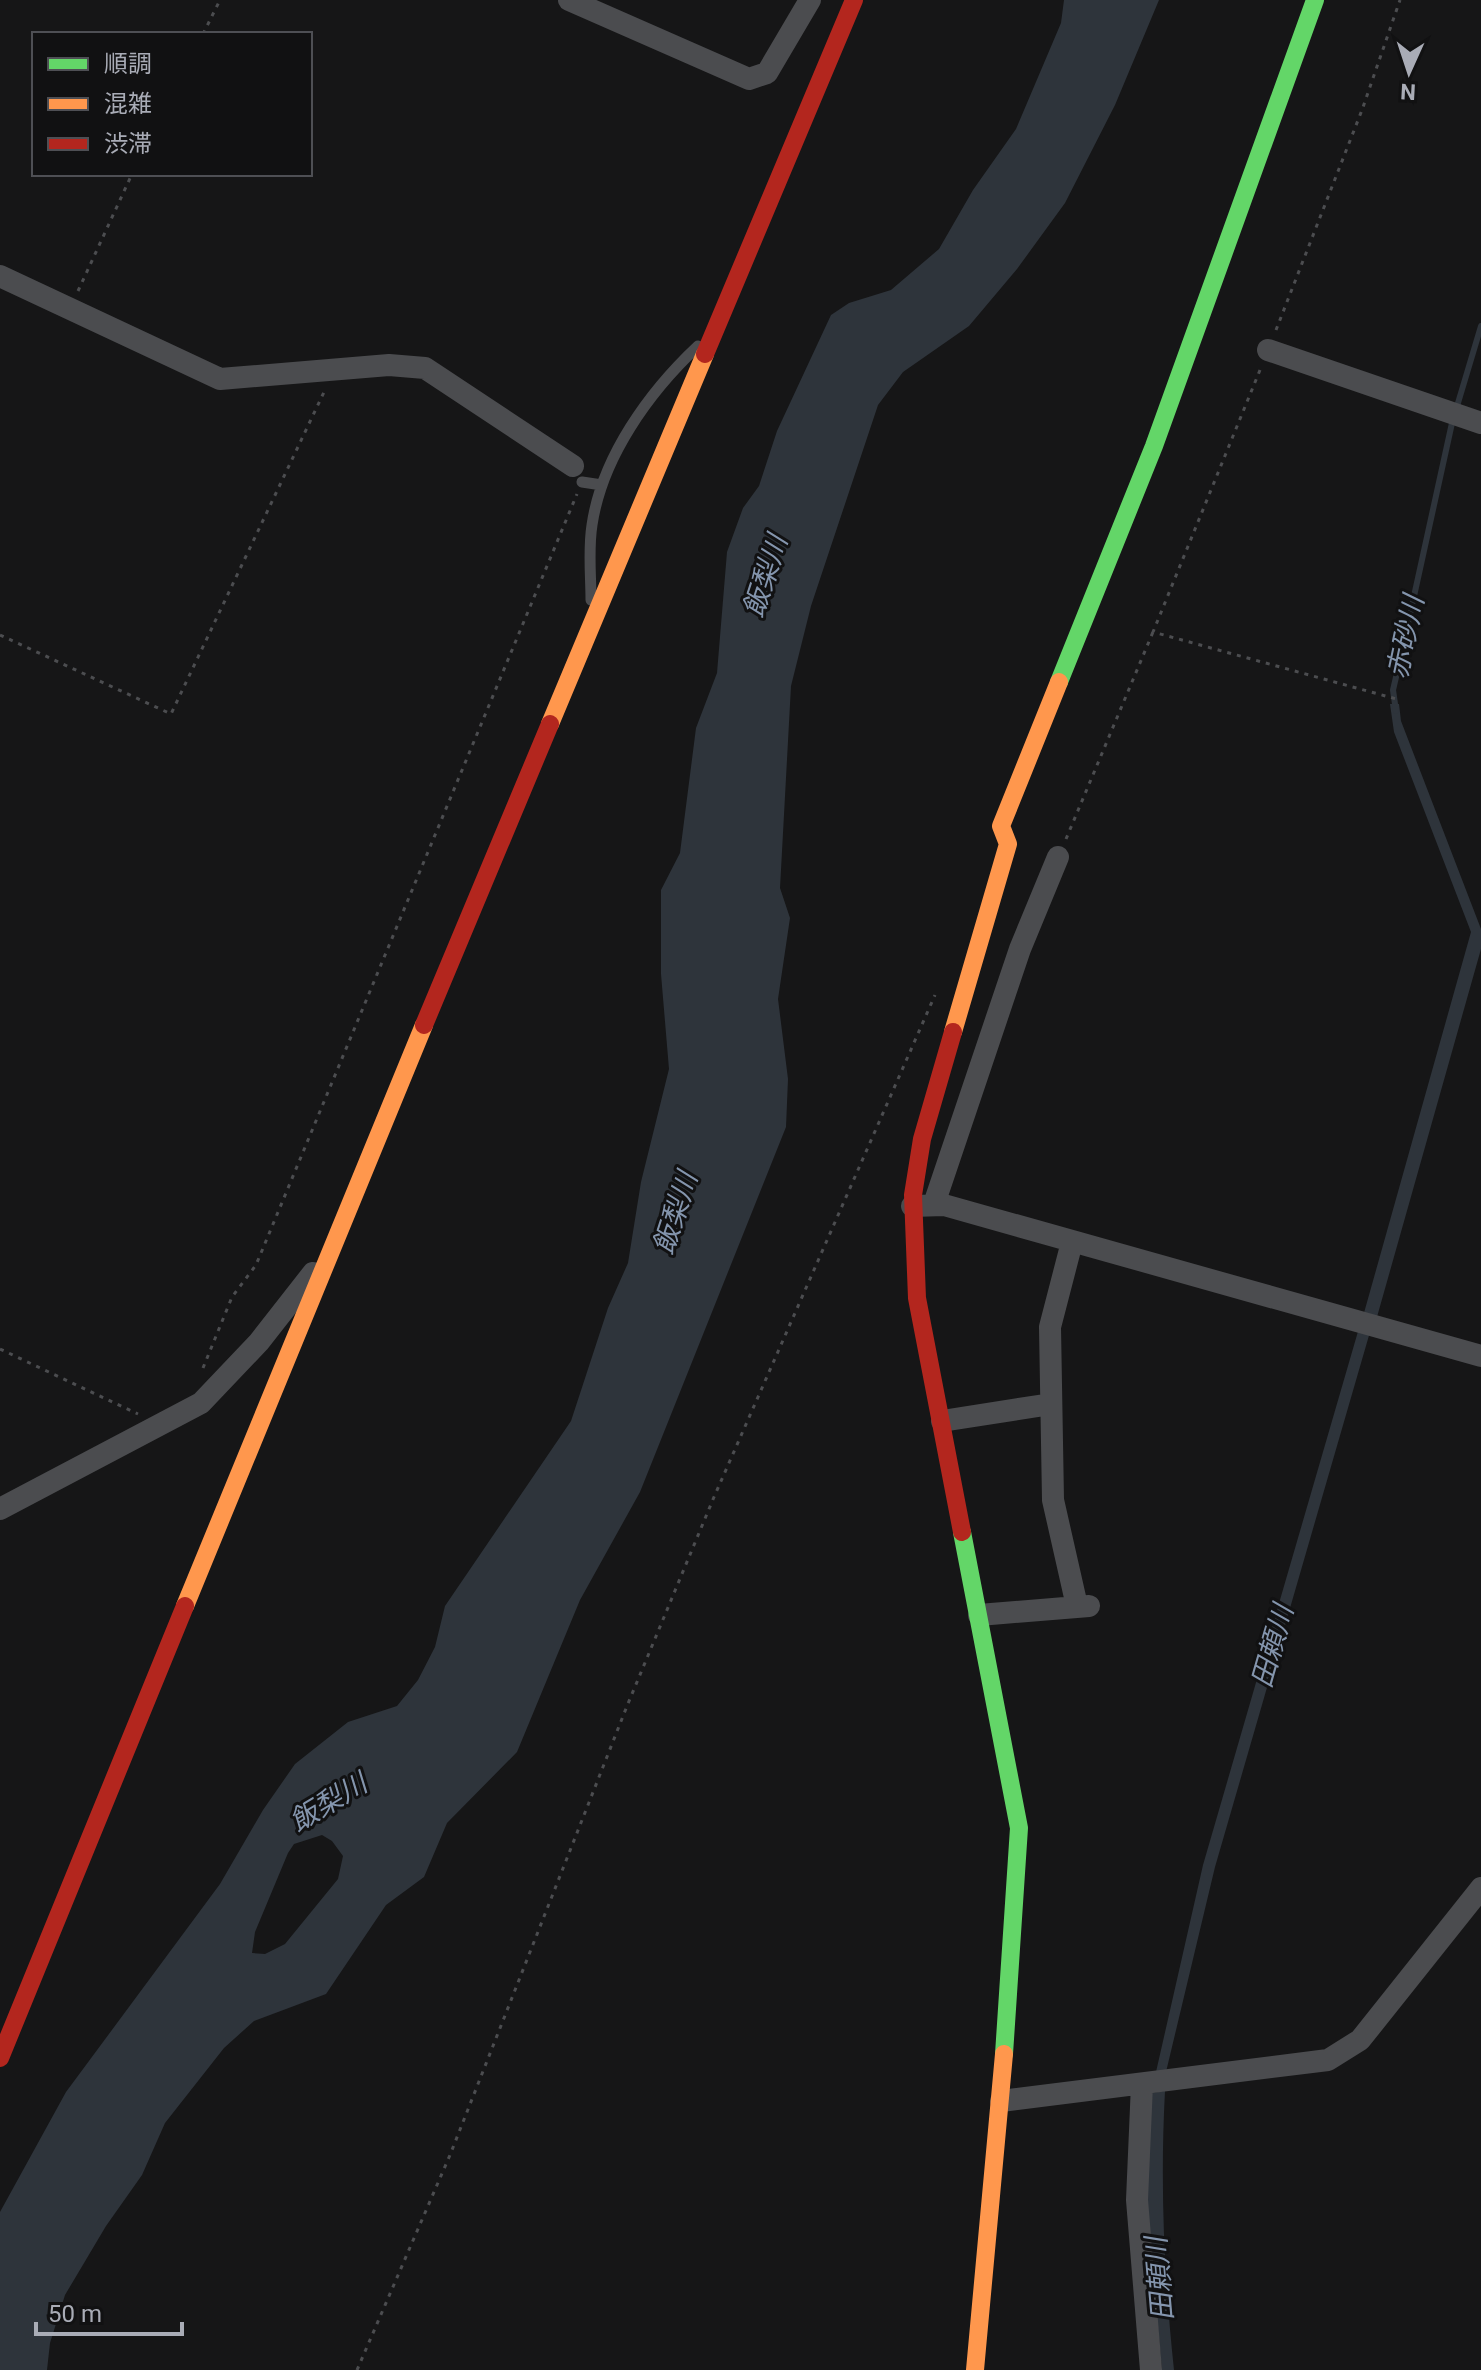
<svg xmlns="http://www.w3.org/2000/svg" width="1481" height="2370" font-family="Roboto,'Noto Sans JP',sans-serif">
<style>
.water{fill:#2e343b;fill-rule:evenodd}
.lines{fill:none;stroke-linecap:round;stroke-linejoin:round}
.stream{stroke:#2e343b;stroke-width:6}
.path{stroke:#4c4d50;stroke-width:3;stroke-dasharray:4 6;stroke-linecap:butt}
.lane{stroke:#4b4c4f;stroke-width:11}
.street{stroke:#4b4c4f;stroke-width:22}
.fast{stroke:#63d668;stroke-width:18}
.slow{stroke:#ff974d;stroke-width:18}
.jam{stroke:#b3261e;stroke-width:18}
.labels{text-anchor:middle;stroke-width:6;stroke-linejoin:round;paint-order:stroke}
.water-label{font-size:28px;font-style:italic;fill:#8495ad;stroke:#111112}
</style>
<rect width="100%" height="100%" fill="#161617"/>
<path class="water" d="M1064 0H1159L1115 105 1065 203 1017 269 969 326 903 372 878 405 811 606 791 686 780 888 790 918 778 999 788 1079 786 1127 640 1492 580 1600 517 1752 447 1823 424 1877 386 1905 326 1994 254 2021 224 2048 165 2123 142 2175 106 2226 65 2295 50 2343 47 2370H0V2212L66 2092 220 1884 263 1810 295 1764 348 1722 397 1706 418 1680 435 1647 445 1606 571 1421 608 1308 628 1263 641 1182 669 1069 661 974V890L680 853 696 728 717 673 727 552 743 508 759 486 777 431 831 315 849 303 891 290 939 249 973 190 1016 129 1061 23ZM322 1835 332 1841 343 1856 338 1879 285 1944 265 1954 252 1953 255 1932 288 1853 294 1844Z
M1390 704H1399L1401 721 1481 929V949L1375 1324 1362 1320 1471 932 1394 732Z
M1359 1328 1370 1332 1215 1867 1166 2072H1156L1203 1865Z
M1165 2091C1160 2186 1164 2276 1174 2370H1162L1147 2211 1151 2093Z"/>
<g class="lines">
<path class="stream" d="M1396 711 1393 690 1400 660 1452 423 1481 326"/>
<path class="path" d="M203 34 220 0
M78 291 132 174
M1276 330 1362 110 1400 0
M1260 370 1153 632 1400 700
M0 635 171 714 325 390
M1066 839 1153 632
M0 1349 138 1414
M203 1368 232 1297 256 1265 577 494
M357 2370 450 2155 627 1706 714 1497 935 995"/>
<path class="lane" d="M582 482 602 485
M591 600C591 576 588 550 592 525 602 457 649 392 698 346"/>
<path class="street" d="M569 0 749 79 767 73 810 0
M0 276 220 379 389 365 425 368 573 466
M1268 350 1481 423
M934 1204 1020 949 1058 857
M912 1206 944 1205 1481 1356
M1072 1242 1050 1327 1053 1500 1077 1606
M942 1421 1051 1404
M0 1509 201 1403 259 1342 313 1273
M979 1615 1089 1606
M1142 2084 1137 2200 1151 2370
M1001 2101 1328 2060 1360 2040 1481 1888"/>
<path class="fast" d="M1059 682 1154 446 1315 0
M962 1532 1019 1828 1004 2054"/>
<path class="slow" d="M550 724 705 354
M953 1032 1008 844 1001 826 1059 682
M185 1606 424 1025
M975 2370 1004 2054"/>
<path class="jam" d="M705 354 854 0
M424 1025 550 724
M953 1032 922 1139 913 1195 917 1298 962 1532
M0 2058 185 1606"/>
</g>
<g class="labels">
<g class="water-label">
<text transform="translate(765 576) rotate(-72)" y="10">飯梨川</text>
<text transform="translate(1405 637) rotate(-78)" y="10">赤砂川</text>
<text transform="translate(675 1213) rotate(-72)" y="10">飯梨川</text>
<text transform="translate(1272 1646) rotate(-74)" y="10">田頼川</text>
<text transform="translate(328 1802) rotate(-31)" y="10">飯梨川</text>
<text transform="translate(1159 2279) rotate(-95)" y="10">田頼川</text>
</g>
</g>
<rect x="32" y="32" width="280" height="144" fill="#111112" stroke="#4e4f54" stroke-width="2"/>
<rect x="48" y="58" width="40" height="12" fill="#63d668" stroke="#4e4f54" stroke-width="2"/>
<text x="104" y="72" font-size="24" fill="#a9acb6">順調</text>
<rect x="48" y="98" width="40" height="12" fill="#ff974d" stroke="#4e4f54" stroke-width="2"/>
<text x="104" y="112" font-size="24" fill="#a9acb6">混雑</text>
<rect x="48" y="138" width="40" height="12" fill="#b3261e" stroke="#4e4f54" stroke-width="2"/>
<text x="104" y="152" font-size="24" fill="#a9acb6">渋滞</text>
<g transform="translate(1409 72) rotate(183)" stroke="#111112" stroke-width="6" paint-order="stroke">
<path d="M0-6L14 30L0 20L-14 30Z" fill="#a9acb6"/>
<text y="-12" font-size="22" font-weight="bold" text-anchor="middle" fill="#a9acb6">N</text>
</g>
<path d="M36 2322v12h146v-12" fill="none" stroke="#a9acb6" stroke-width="4"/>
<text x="48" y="2322" font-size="24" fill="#a9acb6" stroke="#111112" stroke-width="6" paint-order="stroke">50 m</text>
</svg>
